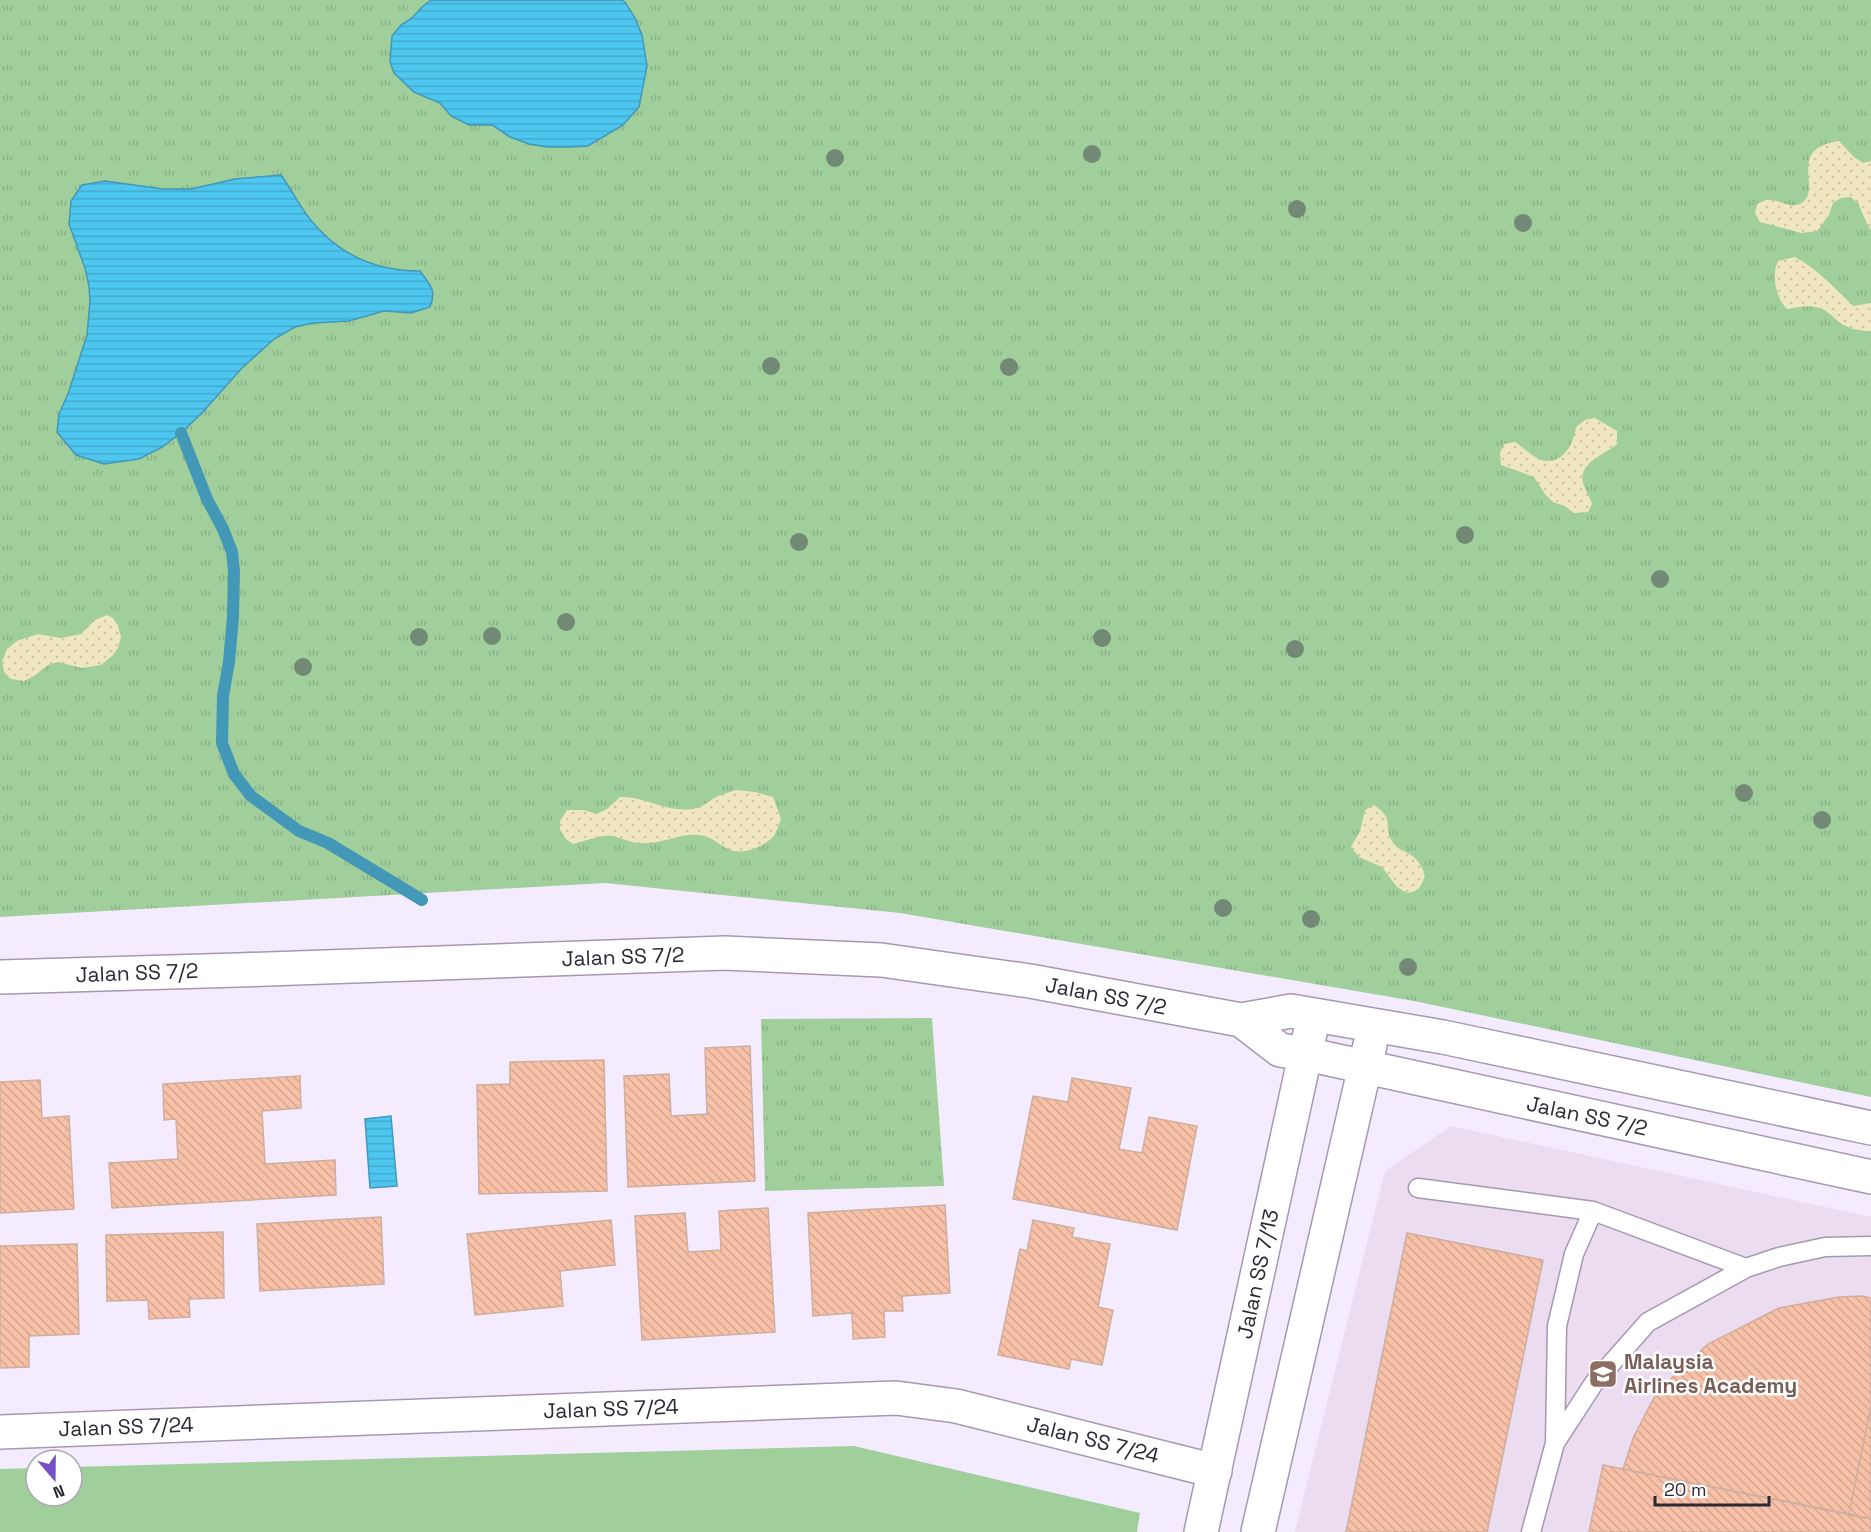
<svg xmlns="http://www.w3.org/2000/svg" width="1871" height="1532" font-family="'Space Grotesk',sans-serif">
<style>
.education{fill:#ebdcef}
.grass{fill:url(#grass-tufts)}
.sand{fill:url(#sand-dots)}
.green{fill:#a0cf9c}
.water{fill:url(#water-rules);stroke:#4397b7;stroke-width:1.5}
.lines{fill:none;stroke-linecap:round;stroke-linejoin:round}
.stream{stroke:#4397b7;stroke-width:12}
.building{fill:url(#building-back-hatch);stroke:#cdae9f;stroke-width:1.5}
.service-casing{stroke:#a598b3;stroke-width:21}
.minor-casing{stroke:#a598b3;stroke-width:36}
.tertiary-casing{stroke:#a598b3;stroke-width:36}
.service{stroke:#fff;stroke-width:18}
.minor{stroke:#fff;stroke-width:33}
.tertiary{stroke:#fff;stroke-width:33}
.tree{fill:#728976}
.labels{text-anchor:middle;stroke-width:5;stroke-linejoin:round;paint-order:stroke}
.street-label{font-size:21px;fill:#2d2833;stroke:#fff}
.education-label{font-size:21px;font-weight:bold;fill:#785e54;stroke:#fff;text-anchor:start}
</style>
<defs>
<pattern id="grass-tufts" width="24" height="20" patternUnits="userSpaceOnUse" patternTransform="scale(1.5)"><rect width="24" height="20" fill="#a0cf9c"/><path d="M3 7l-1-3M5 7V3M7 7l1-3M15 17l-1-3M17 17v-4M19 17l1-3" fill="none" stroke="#8ab287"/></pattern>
<pattern id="sand-dots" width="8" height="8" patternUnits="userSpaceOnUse" patternTransform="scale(1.5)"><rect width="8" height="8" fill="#f0e7c1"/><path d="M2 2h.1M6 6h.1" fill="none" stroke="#cec6a6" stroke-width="1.8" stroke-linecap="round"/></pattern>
<pattern id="water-rules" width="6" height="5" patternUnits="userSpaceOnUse" patternTransform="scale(1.5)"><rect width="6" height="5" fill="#4dc6f0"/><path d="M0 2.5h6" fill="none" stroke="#44aace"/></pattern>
<pattern id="building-back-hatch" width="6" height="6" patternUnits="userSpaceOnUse" patternTransform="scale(1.5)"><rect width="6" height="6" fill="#f8c1a7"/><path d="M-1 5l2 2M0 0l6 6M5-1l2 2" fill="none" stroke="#d5a690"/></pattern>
</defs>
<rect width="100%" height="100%" fill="#f4ecfe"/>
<path class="education" d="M1451 1126 1871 1217V1532H1295L1385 1171Z"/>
<path class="grass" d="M0 0H1871V1097L1414 1001 900 913 605 883 0 917Z
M932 1018 944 1186 765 1191 761 1019Z"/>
<path class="sand" d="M1839 141 1854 157 1863 163 1871 161V230L1867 224 1858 203 1850 197 1841 198 1833 203 1829 215 1817 231 1801 233 1760 222 1755 213 1757 204C1760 203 1763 201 1766 200 1779 198 1791 211 1803 202 1821 187 1787 148 1839 141Z
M1795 257C1817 269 1835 288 1853 306L1871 303V331C1859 331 1849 329 1839 322 1832 316 1825 308 1815 307 1806 305 1796 308 1787 309 1776 298 1771 276 1778 261Z
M1595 418 1617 431V444C1605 455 1575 463 1584 486 1586 492 1590 497 1592 504L1588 512 1574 513 1565 506 1553 502 1545 494 1534 477 1501 465 1500 453 1504 444 1515 442C1523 447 1531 456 1539 459 1560 468 1574 445 1576 427L1585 420Z
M107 615 113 618 118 626 121 637 118 648 113 655 101 665 82 668 58 662 48 665 34 676 24 681 11 679 4 672 2 662 7 649 17 641 38 634 60 638 81 634 95 620Z
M736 790 755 792 773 797 781 819C779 824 777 831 774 836 764 847 742 856 728 849 718 844 711 836 699 835 679 833 661 845 640 843 631 843 622 838 613 836 601 834 585 841 573 844L566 839 560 830V821L567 810H584L596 814 607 809 620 797C645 796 667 813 693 809 702 808 710 800 718 796 724 794 730 792 736 790Z
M1374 805C1395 819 1383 825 1392 841 1396 850 1408 851 1415 858 1419 862 1422 868 1425 874 1422 886 1420 891 1407 893L1397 887 1382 867 1359 857 1351 847 1360 831 1365 810Z"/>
<path class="green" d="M854 1446 1140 1513 1137 1532H0V1469L36 1468V1496H72V1467Z"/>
<path class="water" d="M431 0H621L625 2 635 18 642 35 647 66 639 107 623 125 588 146 569 147H547L529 144 510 137 492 125H469L451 116 440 103 414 92 394 73 390 62 392 36 401 25 412 18 422 7Z
M281 175C291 189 299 205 309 218 338 255 375 271 420 271 430 285 437 290 430 307L411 313 384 311 349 321 313 323 295 327 274 339 242 368 202 413 181 433 162 447 139 459 104 464 76 455 57 432 59 414 68 394 87 335 90 301 89 286 85 268 69 224 71 201 82 185 105 181 163 189H191L235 179Z
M391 1116 397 1186 370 1188 365 1119Z"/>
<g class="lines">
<path class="stream" d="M181 433 207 499 223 529 232 552 234 572 233 616 229 662 223 696 222 743 234 774 251 796 299 831 328 843 422 900"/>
</g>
<path class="building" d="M750 1046 755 1181 628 1187 624 1076 669 1074 671 1116 707 1114 705 1048Z
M604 1060 607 1191 479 1194 477 1085 510 1084V1062Z
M300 1076 301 1108 262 1111 265 1164 335 1160 336 1195 112 1208 109 1163 178 1159 176 1119 164 1120 163 1084Z
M1072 1078 1131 1088 1119 1149 1142 1153 1149 1117 1197 1126 1177 1230 1013 1199 1033 1096 1068 1102Z
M40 1080 42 1118 69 1116 74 1209 0 1213V1082Z
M945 1205 950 1293 902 1296 903 1311H884L885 1337 853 1339 852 1313 813 1316 808 1213Z
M768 1208 775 1332 642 1340 635 1216 685 1213 688 1252 721 1250 719 1211Z
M381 1217 384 1284 260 1291 257 1224Z
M611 1220 615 1265 560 1271 563 1306 475 1315 467 1234Z
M1033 1220 1074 1228 1072 1237 1110 1244 1098 1307 1113 1310 1102 1365 1071 1359 1069 1369 998 1355 1020 1249 1027 1251Z
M223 1232 224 1298 189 1299 190 1317 149 1319 148 1300 107 1301 106 1235Z
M1407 1233 1543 1260 1487 1532H1346Z
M77 1244 79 1334 29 1336V1367L0 1368V1246Z
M1863 1296 1871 1298V1406L1849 1514 1623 1469 1634 1436 1654 1398 1677 1372 1708 1344 1779 1308 1839 1297Z
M1871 1406V1519L1849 1514Z
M1603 1465 1871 1519V1532H1589Z"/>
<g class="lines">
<g class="service-casing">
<path id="service" d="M1418 1188 1593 1211 1746 1268
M1555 1443 1557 1326 1574 1254 1593 1211
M1531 1532 1555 1443 1594 1383 1648 1322 1746 1268 1779 1257 1825 1247 1871 1246"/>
</g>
<g class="minor-casing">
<path id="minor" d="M0 1432 896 1398 956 1406 1215 1471"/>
</g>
<g class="tertiary-casing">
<path id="tertiary" d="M0 977 238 970 725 953 881 960 1030 981 1241 1020 1291 1011 1443 1037 1871 1128
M1241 1020 1280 1050 1306 1054 1871 1177
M1201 1532 1310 1033
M1258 1532 1370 1045"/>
</g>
<use href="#service" class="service"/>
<use href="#minor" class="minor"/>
<use href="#tertiary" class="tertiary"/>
</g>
<g class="tree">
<circle cx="1092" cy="154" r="9"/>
<circle cx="835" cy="158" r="9"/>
<circle cx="1297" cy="209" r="9"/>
<circle cx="1523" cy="223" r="9"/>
<circle cx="771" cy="366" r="9"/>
<circle cx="1009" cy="367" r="9"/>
<circle cx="1465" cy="535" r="9"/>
<circle cx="799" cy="542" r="9"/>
<circle cx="1660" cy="579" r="9"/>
<circle cx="566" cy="622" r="9"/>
<circle cx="492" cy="636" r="9"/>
<circle cx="419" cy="637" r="9"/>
<circle cx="1102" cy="638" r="9"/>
<circle cx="1295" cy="649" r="9"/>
<circle cx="303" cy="667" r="9"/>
<circle cx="1744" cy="793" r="9"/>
<circle cx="1822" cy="820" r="9"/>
<circle cx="1223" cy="908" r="9"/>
<circle cx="1311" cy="919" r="9"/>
<circle cx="1408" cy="967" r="9"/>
</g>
<defs>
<g id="university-square" transform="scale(1.5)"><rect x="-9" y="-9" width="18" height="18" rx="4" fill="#8d6e63" stroke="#fff"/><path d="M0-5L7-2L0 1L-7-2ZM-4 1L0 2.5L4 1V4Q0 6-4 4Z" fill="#fff"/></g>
</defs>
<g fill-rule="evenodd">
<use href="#university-square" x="1603" y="1374"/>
</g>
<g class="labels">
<g class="street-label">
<text transform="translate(623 957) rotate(-2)" y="7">Jalan SS 7/2</text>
<text transform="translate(137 973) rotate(-2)" y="7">Jalan SS 7/2</text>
<text transform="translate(1106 996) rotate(11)" y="7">Jalan SS 7/2</text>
<text transform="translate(1587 1116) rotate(12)" y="7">Jalan SS 7/2</text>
<text transform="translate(1258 1274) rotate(-78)" y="7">Jalan SS 7/13</text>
<text transform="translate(611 1409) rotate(-2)" y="7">Jalan SS 7/24</text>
<text transform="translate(126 1427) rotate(-2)" y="7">Jalan SS 7/24</text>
<text transform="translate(1093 1440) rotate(14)" y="7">Jalan SS 7/24</text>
</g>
<g class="education-label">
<text x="1624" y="1369">Malaysia<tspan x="1624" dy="24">Airlines Academy</tspan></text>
</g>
</g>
<g transform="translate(54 1478) rotate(160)"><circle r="28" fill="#ffffff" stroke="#aba9ad" stroke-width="1.5"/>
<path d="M0-4.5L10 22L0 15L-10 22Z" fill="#7750c9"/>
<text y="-9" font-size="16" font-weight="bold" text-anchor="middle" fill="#2d2833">N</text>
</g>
<path d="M1655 1496v9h114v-9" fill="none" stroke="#2d2833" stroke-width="3"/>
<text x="1664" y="1496" font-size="18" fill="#2d2833" stroke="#ffffff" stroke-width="4.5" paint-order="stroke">20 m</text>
</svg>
